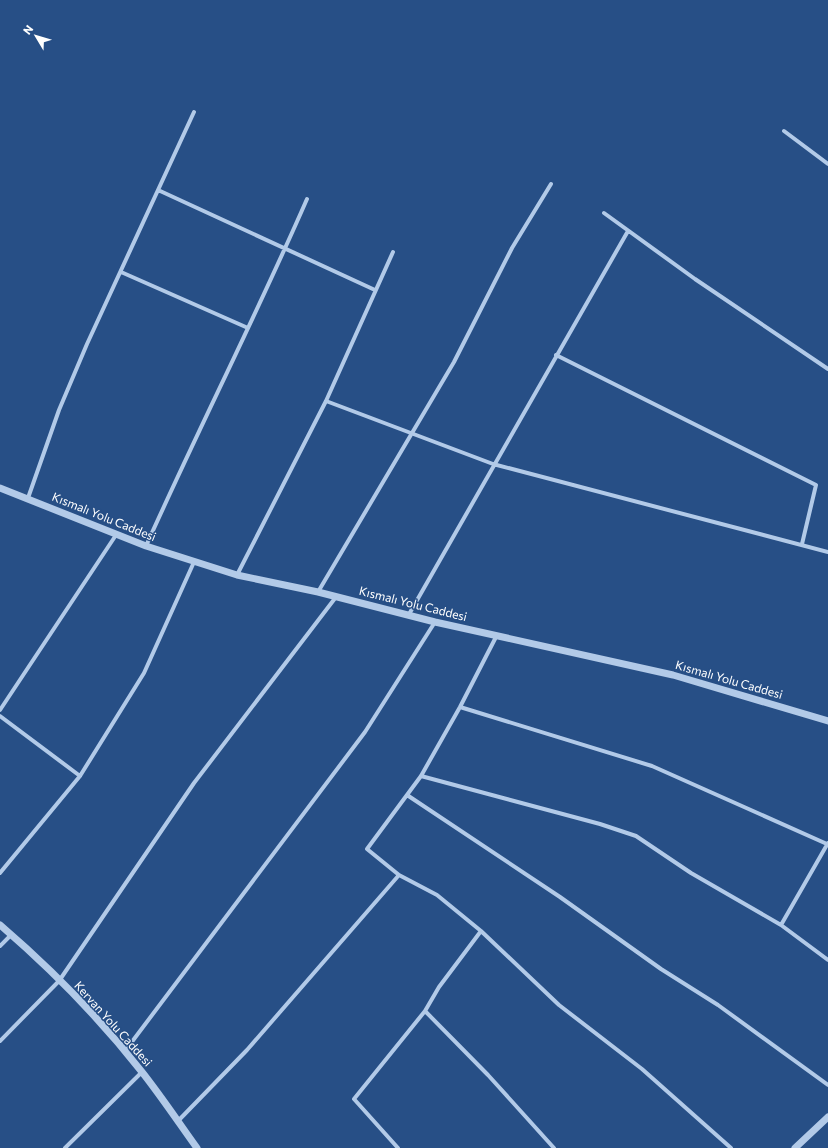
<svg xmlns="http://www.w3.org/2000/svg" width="828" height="1148" font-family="Commissioner,sans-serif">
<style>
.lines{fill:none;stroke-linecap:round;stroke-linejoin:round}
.minor{stroke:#b2cae8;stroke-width:4}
.tertiary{stroke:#b2cae8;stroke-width:7}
.labels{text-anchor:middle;stroke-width:3;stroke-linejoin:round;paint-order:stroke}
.street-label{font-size:12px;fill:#fff;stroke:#274f86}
</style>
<rect width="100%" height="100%" fill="#274f86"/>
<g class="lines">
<path class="minor" d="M784 131 828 164
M158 190 375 290
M604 213 695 279 828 369
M121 272 248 328
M556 355 816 485 802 544
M326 401 493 464 828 552
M28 498 59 410 87 344 194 112
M146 546C198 430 256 316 307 199
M237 575 326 401 393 252
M318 592 454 362 512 248 551 184
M408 616 628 231
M497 635 460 707 421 776 367 849 399 875 437 895 481 931 559 1005 642 1069 731 1148
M460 707 652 766 827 844
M0 710 116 535
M0 716 80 776
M421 776 600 824 636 836 691 873 781 925 828 960
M407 795 560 897 661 969 718 1005 828 1085
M0 873 80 776 144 673 194 562
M781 925 828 843
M0 946 11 935
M425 1011 488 1075 554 1148
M0 1041 59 981 194 783 336 597
M125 1051 365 732 435 622
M178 1121 247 1050 399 875
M65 1148 142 1072
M398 1148 354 1099 425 1011 439 987 481 931"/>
<path class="tertiary" d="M0 488 146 546 237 575 318 592 435 622 673 675 828 721
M0 925C50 968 101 1020 142 1072 161 1096 179 1123 197 1148
M795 1148 828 1117"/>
</g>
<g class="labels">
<g class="street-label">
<text transform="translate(104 517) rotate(22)" y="4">Kısmalı Yolu Caddesi</text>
<text transform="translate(413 604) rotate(14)" y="4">Kısmalı Yolu Caddesi</text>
<text transform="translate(729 680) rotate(16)" y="4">Kısmalı Yolu Caddesi</text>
<text transform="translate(113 1024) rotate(48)" y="4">Kervan Yolu Caddesi</text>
</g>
</g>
<g transform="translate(36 36) rotate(308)" stroke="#274f86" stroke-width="3" paint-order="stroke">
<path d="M0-3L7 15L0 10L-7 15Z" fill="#ffffff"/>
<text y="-6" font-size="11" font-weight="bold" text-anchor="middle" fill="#ffffff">N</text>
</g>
</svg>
